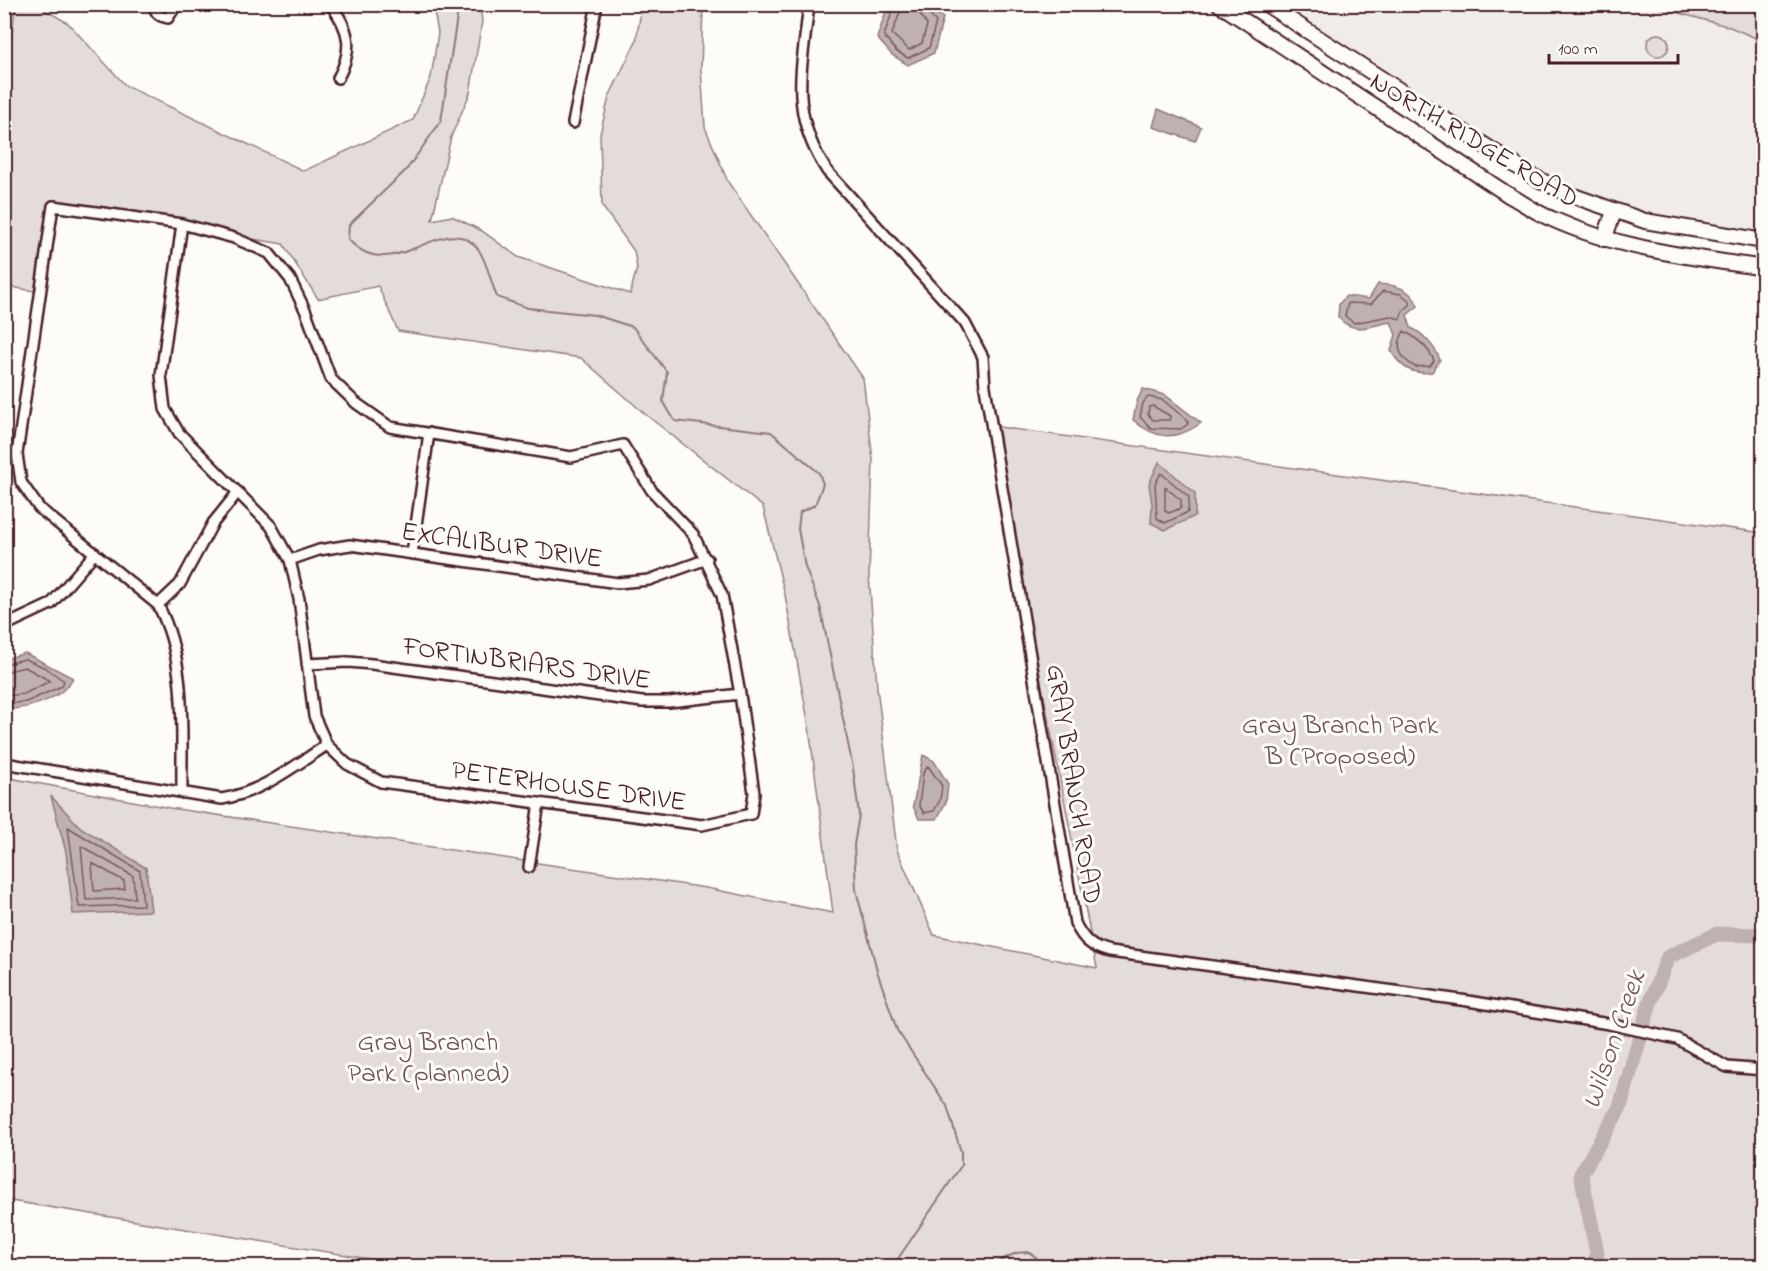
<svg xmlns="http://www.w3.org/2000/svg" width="1768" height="1271" font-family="'Indie Flower',sans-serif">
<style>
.built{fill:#f0ece8}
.green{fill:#e3dcda;stroke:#967e82;stroke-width:1.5}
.water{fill:#c0b1b1;stroke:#91777b;stroke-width:1.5}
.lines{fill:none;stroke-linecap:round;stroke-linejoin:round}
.shore{stroke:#795961;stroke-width:1.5}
.stream{stroke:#91777b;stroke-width:2}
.river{stroke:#c0b1b1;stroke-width:15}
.street-casing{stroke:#4a1f2b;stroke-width:14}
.secondary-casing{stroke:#4a1f2b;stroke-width:18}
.street{stroke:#fdfcf7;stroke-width:9}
.secondary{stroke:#fdfcf7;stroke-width:14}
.labels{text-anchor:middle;stroke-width:6;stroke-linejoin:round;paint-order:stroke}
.street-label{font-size:27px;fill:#4a1f2b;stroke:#fdfcf7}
.park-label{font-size:27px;fill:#704e57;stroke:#fdfcf7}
.water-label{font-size:28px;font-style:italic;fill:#73525a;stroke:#fdfcf7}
</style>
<rect width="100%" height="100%" fill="#fdfcf7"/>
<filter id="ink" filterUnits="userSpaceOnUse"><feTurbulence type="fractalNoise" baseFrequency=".0167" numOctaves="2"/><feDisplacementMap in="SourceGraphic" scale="12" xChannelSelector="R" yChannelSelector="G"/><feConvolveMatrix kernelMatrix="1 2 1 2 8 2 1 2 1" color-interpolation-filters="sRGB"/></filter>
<g filter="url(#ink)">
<path class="built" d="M1306 4 1650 5 1730 27 1763 41V234L1645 216 1567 189 1304 18Z"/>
<path class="green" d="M16 5H37L68 23 126 86 304 171 413 120 431 77 438 33 433 5H480L482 21 470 93 451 137 432 220 452 216 482 231 518 257 630 294 637 268 634 251 602 206 600 134 609 97 636 41 642 5H703L701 69 705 127 728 182 863 378 873 460 869 574 877 687 897 850 934 935 1097 968 991 426 1763 533V1266H376L377 1260 5 1200 4 777 170 808 706 888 833 913 809 727 785 595 763 507 645 414 581 358 398 331 378 286 318 299 283 244 53 206 40 292 5 286V77Z
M1650 5H1763V41L1730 27Z
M1647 45a11 11 0 1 1 22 0a11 11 0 1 1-22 0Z"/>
<path class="water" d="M891 5V4L976 5 930 8 943 18 934 53 908 65 892 55 877 38 886 11Z
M1158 109 1201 127 1195 141 1153 127Z
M1378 284C1396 285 1411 288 1418 306L1407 315 1411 328C1423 333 1436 348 1440 360L1432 372C1413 375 1401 368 1391 351L1396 335 1391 322C1370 325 1354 336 1338 317L1339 304 1346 296 1369 299Z
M1143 389 1165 395 1201 423C1176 441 1156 440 1133 420L1137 401Z
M1159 462 1195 493V516L1165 530 1151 523 1152 504 1149 484Z
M25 653 73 678C60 701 29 708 5 710V659Z
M923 755 934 761 948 784 946 802 937 819H919L913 806Z
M51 796 80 827 146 868 151 911 73 914 66 852Z"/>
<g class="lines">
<path class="shore" d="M895 4 884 36 896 51 908 58 929 48 936 22 927 12 928 4
M903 4 892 34 909 50 922 43 927 25 920 14 919 4
M1383 291 1401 294 1410 301V305L1403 311 1400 319 1390 316 1354 323 1345 316 1348 303 1371 304Z
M1404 331C1416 337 1429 348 1434 361L1430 366 1415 367C1399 357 1395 347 1404 331Z
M1148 397 1163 400 1188 421V424L1181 429 1151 428 1140 417 1143 403Z
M1153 406 1170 416V420H1153L1148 414 1149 407Z
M1161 473 1189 497 1188 512 1165 523 1157 518 1155 484Z
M1165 487 1181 500V508L1169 513 1165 511Z
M4 664 25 659 46 668 64 681 62 686 26 702 4 704
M4 672 25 667 50 681 24 694 4 696
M928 766 942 786 940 800 934 811 924 813 919 805 923 773Z
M68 827 140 871 143 905 79 907Z
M81 846 133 876 135 898 86 900Z
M92 863 124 881 125 889 94 891Z"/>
<path class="stream" d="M459 4 441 121 407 169 349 225 348 239C393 290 445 206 478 249 487 261 491 283 497 297L528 308 595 315 633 327 667 372 663 401 675 421 771 432 819 473 823 484 815 505 800 512 798 529 805 567 820 606 853 768 859 815 854 845 856 890 878 974 897 1030 947 1106 961 1152V1166L893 1266
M1726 4 1764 13
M990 1266 1016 1253 1029 1252 1038 1259 1040 1266"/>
<path class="river" d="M1594 1266 1597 1253 1581 1174 1620 1107 1650 1003 1668 957 1717 934 1764 935"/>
<g class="street-casing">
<path id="street" d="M154 4C155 14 159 16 168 18L177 4
M330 4C351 30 353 50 338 78
M809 4C802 71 788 111 827 171L965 323 983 357 985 387 1075 923C1083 940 1092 948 1110 952L1468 1001 1609 1024 1677 1039 1727 1067 1764 1070
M573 123 597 4
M412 554 429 433
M290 560 319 550 350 545 618 583 649 580 707 559
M158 605 180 584 213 523 238 492
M4 626 51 604 95 553
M307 664 348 662 372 664 642 702H669L740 694
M4 763 222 799C262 792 294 766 327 745
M182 793C181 731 188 662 158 605L39 508 21 482 17 454 53 206 182 224 234 238 269 253 290 279 306 312 331 379 356 403 390 427 571 457 623 445 652 491 693 534 722 595 740 694 754 793 751 814 702 825 381 782 347 764 327 745 314 716 299 599 290 560 271 526 179 433 165 409 161 375 182 224
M529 867 539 803"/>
</g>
<g class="secondary-casing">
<path id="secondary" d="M1219 4 1507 194C1522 202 1536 213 1552 219 1619 249 1691 257 1764 268
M1266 4 1532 176 1568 194 1645 221 1764 241
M1604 239 1614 212"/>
</g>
<use href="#street" class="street"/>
<use href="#secondary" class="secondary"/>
</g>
</g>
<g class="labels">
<g class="street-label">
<text transform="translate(1475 139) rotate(31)" y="9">NORTH RIDGE ROAD</text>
<text transform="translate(502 544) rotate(8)" y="9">EXCALIBUR DRIVE</text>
<text transform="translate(527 662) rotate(8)" y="9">FORTINBRIARS DRIVE</text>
<text transform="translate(1075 784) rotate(81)" y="9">GRAY BRANCH ROAD</text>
<text transform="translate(569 785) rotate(8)" y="9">PETERHOUSE DRIVE</text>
</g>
<g class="park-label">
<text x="1340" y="733">Gray Branch Park<tspan x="1340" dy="31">B (Proposed)</tspan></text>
<text x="428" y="1050">Gray Branch<tspan x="428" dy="31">Park (planned)</tspan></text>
</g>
<g class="water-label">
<text transform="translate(1612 1039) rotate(-71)" y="10">Wilson Creek</text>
</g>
</g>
<rect width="1768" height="1271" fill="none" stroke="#fdfcf7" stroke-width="24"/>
<rect x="12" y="12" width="1744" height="1247" fill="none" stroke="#4a1f2b" stroke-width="2" filter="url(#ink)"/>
<path d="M1549 54v9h129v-9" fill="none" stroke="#4a1f2b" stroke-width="3"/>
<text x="1558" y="54" font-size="18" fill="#4a1f2b" stroke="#fdfcf7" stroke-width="4.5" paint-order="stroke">100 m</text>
</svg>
